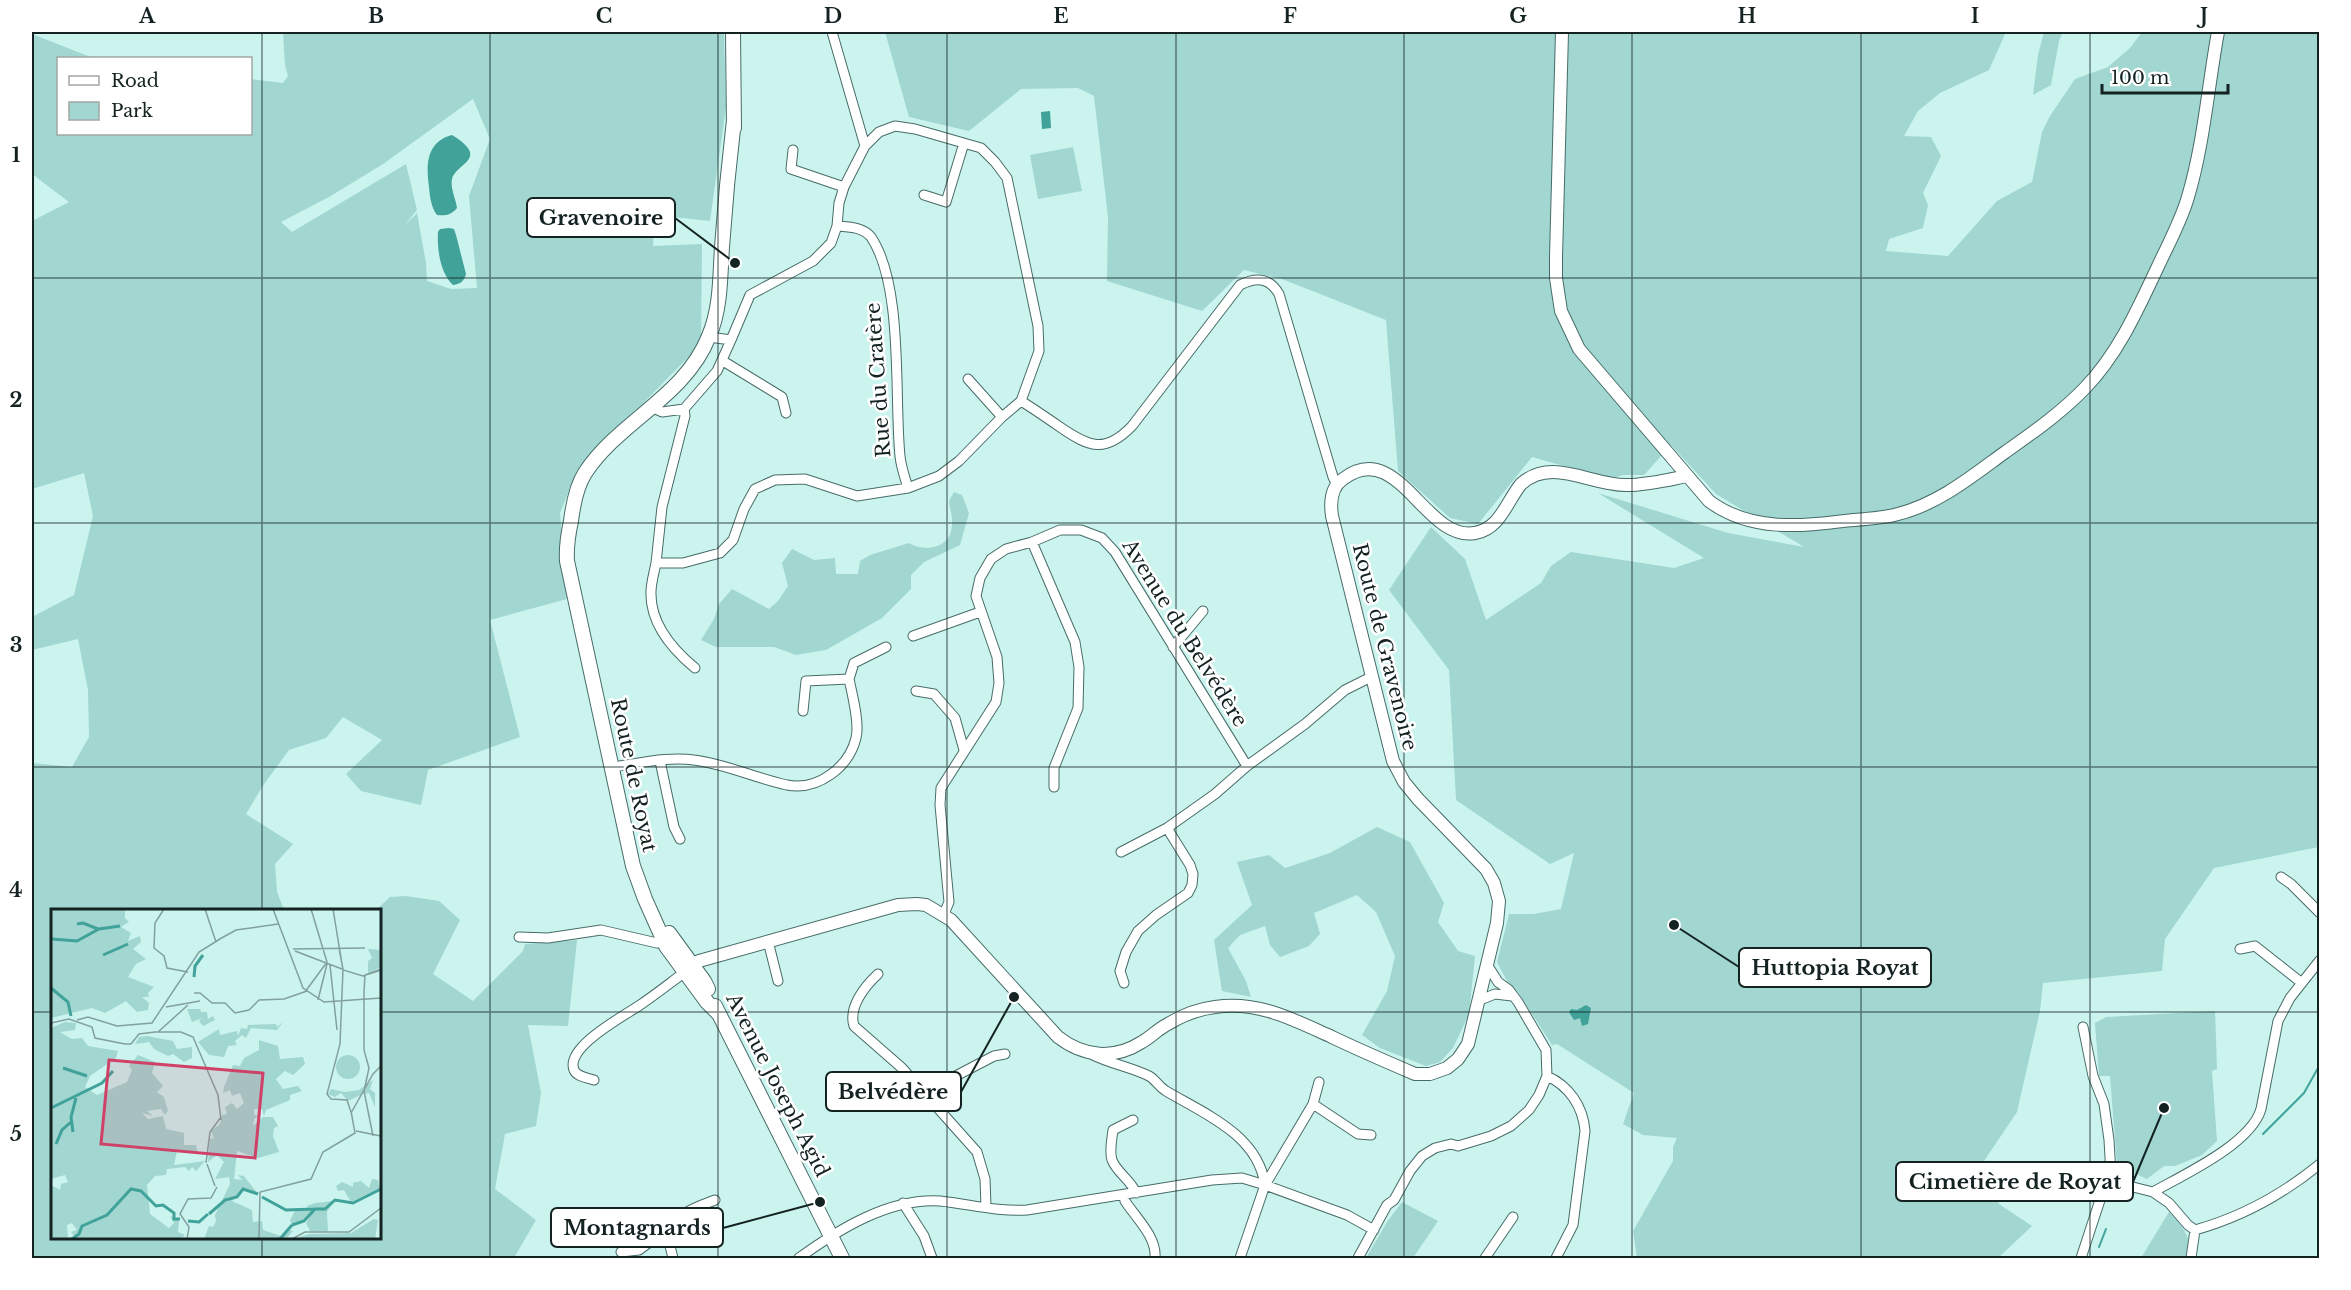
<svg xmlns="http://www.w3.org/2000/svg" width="2351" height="1290" font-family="'Libre Baskerville',serif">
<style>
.green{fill:#a1d6d1;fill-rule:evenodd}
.water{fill:#41a29a}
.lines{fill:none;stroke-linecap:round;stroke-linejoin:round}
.stream{stroke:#41a29a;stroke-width:2}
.minor-casing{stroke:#476c68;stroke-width:11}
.tertiary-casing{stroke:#476c68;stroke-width:14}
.secondary-casing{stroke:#476c68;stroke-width:16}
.minor{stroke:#fff;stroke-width:9}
.tertiary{stroke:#fff;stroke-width:12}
.secondary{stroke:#fff;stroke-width:14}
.grid{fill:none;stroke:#142322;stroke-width:1.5;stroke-opacity:0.55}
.labels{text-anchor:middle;stroke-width:5;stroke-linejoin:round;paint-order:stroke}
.street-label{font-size:20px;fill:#142322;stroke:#fff}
.inset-river{fill:none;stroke:#41a29a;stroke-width:3}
.inset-road{fill:none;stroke:#82a09d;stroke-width:1.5}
.view{fill:#d04168;fill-opacity:0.15;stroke:#d04168;stroke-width:3}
.inset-edge{fill:none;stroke:#142322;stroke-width:3}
.leader{fill:none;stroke:#142322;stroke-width:2}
.callout-dot{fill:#142322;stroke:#fff;stroke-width:2}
.callout{fill:#fff;stroke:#142322;stroke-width:2}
.callout-label{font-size:21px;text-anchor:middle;font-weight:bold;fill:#142322}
.neatline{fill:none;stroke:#142322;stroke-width:2}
.grid-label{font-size:20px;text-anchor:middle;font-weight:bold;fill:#142322}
</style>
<rect width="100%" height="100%" fill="#cbf4ef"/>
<path class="green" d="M283 32H724L726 107 710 221 654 215 653 246 702 244 701 344 577 471 560 513 567 599 490 620 520 737 428 770 421 805 361 791 346 774 382 740 343 717 326 738 289 750 262 787 246 814 293 844 275 864 277 892 284 910H52V1238H380V910H376L390 897 406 896 439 901 460 920 433 974 473 1001 523 951 525 944 577 940 568 1026 528 1025 541 1093 536 1126 505 1134 495 1189 536 1220 514 1258H32V763L72 767 89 737 88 690 78 639 32 650V617L74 595 93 516 84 473 32 489V221L69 202 32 174V34L93 58H58V134H250L251 79 283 83 288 76 285 65ZM473 99 490 139 469 196 477 288 451 289 427 281 426 263 417 213 404 226 417 210 406 164 292 232 281 222 329 197 383 164Z
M885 32H2006L1989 70 1940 93 1918 111 1904 136 1931 137 1941 156 1923 193 1928 205 1923 228 1889 239 1886 251 1948 256 1997 201 2032 182 2042 132 2050 116 2075 79 2108 67 2130 48 2142 32H2319V847L2214 868 2165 939 2162 971 2043 983 2040 1011 2017 1112 1982 1164 1999 1204 2032 1226 1998 1258H1637L1633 1231 1673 1161V1147L1677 1138 1643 1135 1623 1124 1634 1093 1557 1044 1552 1045 1518 992 1508 983 1497 962 1509 914H1534L1561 909 1574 853 1550 864 1456 800 1449 670 1389 590 1431 527 1465 559 1486 620 1541 583 1551 566 1571 552 1674 568 1704 558 1598 493 1728 533 1804 547 1716 494 1671 445 1644 475H1623L1610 479 1532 457 1478 524 1450 518 1398 471 1386 320 1282 279 1244 270 1202 311 1107 281 1108 217 1094 96 1078 88 1021 89 969 131 909 117Z
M2044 32H2063L2059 41 2051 85 2033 95 2038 55Z
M1073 147 1082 191 1038 199 1030 155Z
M954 492 962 495 969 513 960 545 924 562 911 575V589L882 618 826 650 796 655 774 647H716L701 640 714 619 719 604 732 589 769 609 778 601 788 586 782 563 792 549 814 560 835 558 836 574H858L860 561 870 555 909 543C926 553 951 548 952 525 953 517 950 509 949 501Z
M1377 827 1410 842 1444 903 1438 922 1458 951 1475 956 1469 1014 1453 1048 1440 1062 1426 1066 1380 1048 1362 1035 1387 991 1395 956 1376 912 1357 895 1314 913 1320 934 1309 946 1280 957 1270 945 1265 926 1240 935 1228 948 1246 981 1251 997 1222 991 1214 940 1252 905 1237 862 1269 855 1285 868 1330 853Z
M2215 1011 2217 1069 2212 1071 2217 1141 2202 1155 2175 1166H2164L2147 1179 2117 1165 2110 1076H2099L2095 1023 2106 1017Z
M1402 1202 1438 1221 1413 1258H1366L1387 1222Z
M2169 1212C2183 1226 2192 1238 2190 1258H2141Z"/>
<path class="water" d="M1050 111 1051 128 1042 129 1041 112Z
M452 135C491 159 456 163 452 179 450 188 456 199 457 208 451 215 446 216 437 215 431 207 430 197 429 187 426 165 426 142 452 135Z
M449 228 454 229 456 235 466 274C464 281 461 284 453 285 440 273 437 249 438 232L440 229Z
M1586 1005 1591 1008 1588 1024 1582 1026 1580 1018 1574 1020 1569 1012 1571 1009 1577 1010Z"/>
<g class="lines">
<path class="stream" d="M2263 1134 2304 1093 2318 1068 2320 1036
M2099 1247 2106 1229"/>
<g class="minor-casing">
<path id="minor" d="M832 32 865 146
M793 150 791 169 844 187
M924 195 946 202 964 143
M837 226C849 227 863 227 871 237 904 286 894 398 900 456 901 467 905 478 908 488
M709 337 731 340 750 295 813 261 831 243 837 226 839 203 844 187 865 146 879 132 895 126 915 129 981 148 995 162 1007 178 1038 326 1039 351 1021 401 1002 417 959 461 939 476 908 488 857 496 805 479 775 480 755 489 744 509 733 540 720 553 683 563H656L662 507 685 416 684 409 717 371 731 340
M723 361 782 397 786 413
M968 379 1002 417
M1021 401C1034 409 1047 418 1060 427 1089 447 1105 454 1132 426L1240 285C1256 277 1269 277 1279 294L1333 477 1337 485
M653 408 662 412 684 409
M1032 542 1075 642 1079 667 1078 708 1054 768V787
M656 563C654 573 651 583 651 592 650 624 672 649 695 668
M913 636 980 612
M1173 647 1203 611
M916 691 934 694 955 718 964 750
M803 711 806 681 849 679 854 663 886 647
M660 761 674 827 680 839
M612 767C638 764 667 756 694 760 726 764 755 778 787 785 818 791 849 767 856 738 860 723 852 694 849 679
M1121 852 1167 828 1215 794 1247 766 1305 724 1345 690 1371 677
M2281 877 2291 884 2320 913
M944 914 949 902 940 805 941 788 996 702 999 683 997 657 976 596 980 578 991 559 1006 549 1032 542 1060 530H1081L1102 538 1115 552 1247 766
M519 937 548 938 601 930 657 943 667 941
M768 941 778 981
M2240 949 2255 946 2302 983
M2320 960 2290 998 2278 1021 2261 1109C2251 1144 2183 1175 2153 1192L2169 1203 2188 1225 2195 1230C2242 1217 2282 1195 2320 1164
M878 974C865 986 848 1007 854 1026L902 1068 977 1152 985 1179 986 1207
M1124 983 1120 971 1126 952 1138 931 1156 915 1188 893 1192 885 1193 874 1190 865 1167 828
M1480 1000 1495 994 1512 996
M2083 1027 2093 1076 2104 1104 2109 1140 2111 1175
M1093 1055C1111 1064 1131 1067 1149 1076 1155 1079 1159 1087 1166 1091 1205 1114 1258 1135 1265 1185
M1547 1076C1569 1086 1583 1106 1585 1131L1573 1225 1556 1258
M594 1080C588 1078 577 1077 574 1070 565 1047 624 1016 640 1005 655 995 670 983 685 972
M925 1092 994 1056 1005 1054
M1313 1104 1358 1134 1371 1135
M1133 1120 1113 1130C1112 1139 1109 1151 1112 1160 1117 1173 1131 1180 1136 1193
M2104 1181a7 7 0 1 1 14 0a7 7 0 1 1-14 0Z
M2117 1183 2153 1192
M1124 1195 1125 1201C1136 1218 1157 1237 1155 1258
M903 1203 924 1236 932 1258
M621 1252 639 1250 659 1235 667 1234
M673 1258 667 1234C677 1213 694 1208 715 1200
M799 1258C839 1229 889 1198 940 1201 969 1204 998 1212 1027 1210L1212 1180 1242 1178 1265 1185 1347 1215 1374 1230
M1240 1258 1265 1185 1313 1104 1319 1082
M1358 1258 1387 1205 1394 1200 1410 1171 1422 1156 1435 1148 1451 1144 1458 1146 1491 1136 1511 1126 1529 1110 1539 1095 1547 1076 1546 1050 1518 1002 1509 990 1498 982 1488 966
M1485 1258 1513 1217
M2081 1258 2101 1197 2107 1187
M2191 1258 2195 1230"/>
</g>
<g class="tertiary-casing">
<path id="tertiary" d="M1562 32 1556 257V278L1561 311 1579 349 1709 501C1752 533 1803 526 1853 520 1868 519 1884 518 1898 514 1938 504 1971 477 2004 453 2032 433 2061 413 2085 388 2120 352 2140 304 2161 260 2171 239 2182 218 2188 197 2204 143 2208 86 2218 32
M687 969 691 964 699 961 898 905 917 904 926 905 951 920 1058 1037C1084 1057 1114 1060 1142 1042 1151 1037 1158 1029 1168 1024 1181 1016 1199 1009 1215 1007 1259 1001 1292 1019 1332 1037 1359 1050 1387 1062 1415 1074H1430L1447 1068 1458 1059 1468 1044 1497 923 1499 901 1494 883 1486 869 1418 799 1404 782 1393 761 1332 516C1330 502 1331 487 1343 479 1398 437 1425 542 1475 533 1500 529 1507 501 1521 484 1552 456 1591 486 1627 485 1647 485 1667 480 1687 476"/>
</g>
<g class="secondary-casing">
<path id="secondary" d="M733 32 734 128
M669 933 704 981 708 989
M715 1006 842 1258
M718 1013 707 1002 666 946 645 899 633 866 567 561C566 547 568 535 571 521 573 505 576 487 585 473 619 421 685 397 709 336 721 308 720 277 722 247 725 204 729 162 734 120"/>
</g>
<use href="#minor" class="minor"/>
<use href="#tertiary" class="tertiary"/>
<use href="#secondary" class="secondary"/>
</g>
<path class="grid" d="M262 32V910M490 32V1258M718 32V1258M947 32V1258M1176 32V1258M1404 32V1258M1632 32V1258M1861 32V1258M2090 32V1258M32 278H2320M32 523H2320M32 767H2320M32 1012H52M380 1012H2320M262 1238V1258"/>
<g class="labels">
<g class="street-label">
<text transform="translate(878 380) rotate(-94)" y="7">Rue du Cratère</text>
<text transform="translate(1185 633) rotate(58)" y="7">Avenue du Belvédère</text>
<text transform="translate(1385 647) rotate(76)" y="7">Route de Gravenoire</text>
<text transform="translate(634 775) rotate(78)" y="7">Route de Royat</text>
<text transform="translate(778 1085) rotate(63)" y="7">Avenue Joseph Agid</text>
</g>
</g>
<g transform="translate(51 909)">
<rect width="330" height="330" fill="#cbf4ef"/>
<path d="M0 0H74V9L78 13 70 18 80 24 77 32 89 27 90 33 82 40 95 50 85 55 77 68 103 78 97 84 98 88H91L98 94 97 101 86 103 75 92 54 104 41 99 0 109ZM317 40 330 41V58L317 64V52L321 49ZM136 100H149L150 103H156L157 110 162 107 164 111 152 117 148 112 151 109 141 113ZM14 113 25 114 24 121 9 123 21 130 31 129 37 137 67 142 65 149 39 167 34 178 46 186 76 173 81 161 78 157 87 146 104 153 101 164 112 177 106 183 113 188 117 202 114 206 110 200 96 202 102 207 91 204 97 210 112 207 115 220 133 224V236H145L147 244 126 242 123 256 154 252 145 262 141 258 138 262 134 258 116 260 115 266 104 267 96 276 99 305 118 319 123 314 119 307 128 311 127 323 134 326 130 330H19L23 327 20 323 26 321 21 314 16 316 17 330H0V276L9 281 10 275 17 273 14 266 0 270V119ZM232 113 226 121 200 119 195 129 191 126 184 132 186 136 177 137 173 148 158 146 147 133 168 120 169 126 186 122 187 127 190 119 196 120 197 116 225 115 226 118ZM96 127 122 132 126 140 141 138V149L133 153 122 145 117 147 103 140 98 133 84 135 88 128ZM208 131 227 137 229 150 252 148 254 155 242 166 234 162 225 170 232 180 247 177 251 182 239 186V191L215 201 213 207 211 200H203V206L208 207 203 210 202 217 212 208H222L227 217 223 219 222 227 228 243 207 249 186 242 183 270 191 271 187 266 193 267 207 285 194 281 181 292 201 301 202 313 211 312 212 321 230 327 236 320 242 322 235 330H153L158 317 162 318 165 312 164 306 179 275 178 268 164 270 173 253 166 246 157 253 159 230 163 229 160 222 169 215 171 206 176 205 174 198 181 194 186 200 193 194 189 184 181 187 179 181 172 184 173 178 182 156 189 157 193 149 208 141ZM285 158a12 12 0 1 1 24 0a12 12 0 1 1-24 0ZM322 171 319 180 324 184V198L318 184 314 185 316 183 297 192 290 184 284 188 277 185 280 180 294 183 308 181ZM321 270 327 271 330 285 327 280 300 293 293 281 287 282 285 277 291 273 302 278V274L310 272 318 279ZM283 292 276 303 277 323 259 322 255 314 258 309 241 316 239 311 244 302 257 301 256 297 264 294ZM323 310 327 311 324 330H243L258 325 300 324Z" fill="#a1d6d1"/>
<path class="inset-river" d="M26 15 32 14 47 20M1 30 26 32 48 20 69 17M52 46 77 35M143 68 144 57 152 46M0 79 17 93 20 107M12 159 36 167M0 199 51 174 62 162M22 223 20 208 25 189M5 235 11 221 20 213M211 288 235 301 264 300M158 305 174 291 186 288 192 280 207 285M137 312 148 313 157 305M241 316 253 312 264 300H274L284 291 302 294 330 280M21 330 28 325 31 317 56 306 80 280 90 282 105 297 112 296 123 304V310H129M229 330 241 316"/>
<path class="inset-road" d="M113 0 104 14 103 39 113 47 116 59 137 63M154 0 165 33M222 0 252 79 273 93 330 89M282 0 292 61 312 67 330 61M167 31 185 21 227 15M288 39 292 60 289 135 276 185 280 190 296 191 301 206M242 40 314 39M244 42 291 60M279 56 286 121M254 83 276 53 260 0M143 84H149L161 94H174L184 104 198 101 208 91 233 90 256 82M267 91 276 55M115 98 149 92M330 108V145M330 110V144M26 111 37 108 66 117 101 114 148 43 169 30M0 114 18 110 41 118 44 129 74 135H80L88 125 104 123H130L142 128 167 186 170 211M107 123 137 96M300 204 322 165 330 157M305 222 330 227M322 227 313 182 318 159 313 141V83L314 66 330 60M155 254 159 223 170 208M156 255 164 277M136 330 138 318 129 305 137 290 160 289 166 278M208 330 209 283 260 270 272 243 304 224 300 202M241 330 254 323H298L330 299"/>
<path class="view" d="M58 151 212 164 204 249 50 235Z"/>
<rect width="330" height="330" class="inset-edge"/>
</g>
<path class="leader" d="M735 263L675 218M1674 925L1739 967M1014 997L961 1092M2164 1108L2133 1182M820 1202L723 1228"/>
<g class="callout-dot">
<circle cx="735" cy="263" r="6"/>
<circle cx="1674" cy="925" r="6"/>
<circle cx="1014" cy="997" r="6"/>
<circle cx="2164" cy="1108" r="6"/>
<circle cx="820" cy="1202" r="6"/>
</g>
<g class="callout">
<rect x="527" y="198" width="148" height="39" rx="6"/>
<rect x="1739" y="948" width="192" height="39" rx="6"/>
<rect x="826" y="1072" width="135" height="39" rx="6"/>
<rect x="1896" y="1162" width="237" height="39" rx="6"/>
<rect x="551" y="1208" width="172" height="39" rx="6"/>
</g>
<g class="callout-label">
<text x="601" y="225">Gravenoire</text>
<text x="1835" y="975">Huttopia Royat</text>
<text x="893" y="1099">Belvédère</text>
<text x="2015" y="1189">Cimetière de Royat</text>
<text x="637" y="1235">Montagnards</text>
</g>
<rect width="2351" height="1290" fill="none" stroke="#ffffff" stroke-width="66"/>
<rect x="57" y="57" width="195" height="78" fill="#ffffff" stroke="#a1a7a7" stroke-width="1.5"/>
<rect x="69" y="76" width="30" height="9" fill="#ffffff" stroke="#a1a7a7" stroke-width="1.5"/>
<text x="111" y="87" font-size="18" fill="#142322">Road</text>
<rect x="69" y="102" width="30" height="18" fill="#a1d6d1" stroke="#a1a7a7" stroke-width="1.5"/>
<text x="111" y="117" font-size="18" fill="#142322">Park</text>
<path d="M2102 84v9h126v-9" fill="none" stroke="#142322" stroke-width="3"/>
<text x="2111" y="84" font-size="18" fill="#142322" stroke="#ffffff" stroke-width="4.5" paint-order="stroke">100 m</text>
<rect x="33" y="33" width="2285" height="1224" class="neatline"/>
<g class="grid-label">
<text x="147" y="23">A</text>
<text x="376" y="23">B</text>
<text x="604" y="23">C</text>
<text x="833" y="23">D</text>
<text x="1061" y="23">E</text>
<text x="1290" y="23">F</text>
<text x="1518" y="23">G</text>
<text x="1747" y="23">H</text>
<text x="1975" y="23">I</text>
<text x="2204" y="23">J</text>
<text x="16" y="162">1</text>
<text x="16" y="407">2</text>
<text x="16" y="652">3</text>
<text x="16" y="897">4</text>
<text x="16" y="1141">5</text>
</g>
</svg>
